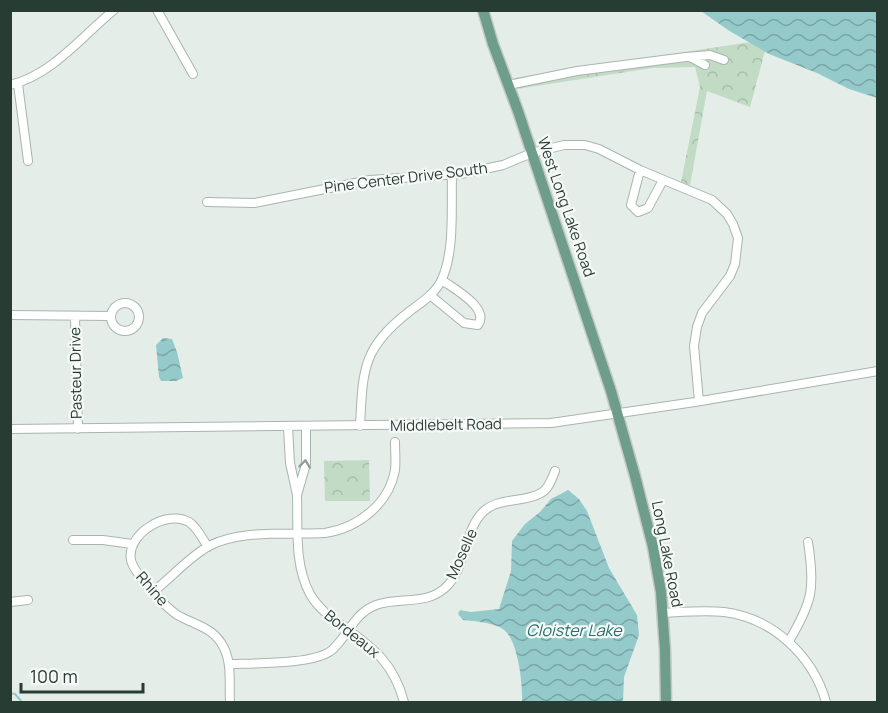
<svg xmlns="http://www.w3.org/2000/svg" width="888" height="713" font-family="Manrope,sans-serif">
<style>
.forest{fill:url(#forest-crowns)}
.water{fill:url(#water-waves)}
.lines{fill:none;stroke-linecap:round;stroke-linejoin:round}
.stream{stroke:#95cacb;stroke-width:2}
.minor-casing{stroke:#a8b5ae;stroke-width:10}
.major-casing{stroke:#c3c9c6;stroke-width:13}
.minor{stroke:#fff;stroke-width:8}
.major{stroke:#6f9d8b;stroke-width:10}
.oneway{stroke:#939e9a}
.labels{text-anchor:middle;stroke-width:4.5;stroke-linejoin:round;paint-order:stroke}
.street-label{font-size:15px;fill:#273d34;stroke:#f6f9f7}
.water-label{font-size:16px;font-style:italic;fill:#277072;stroke:#f6f9f7}
</style>
<defs>
<pattern id="forest-crowns" width="20" height="18" patternUnits="userSpaceOnUse" patternTransform="scale(1.5)"><rect width="20" height="18" fill="#c1dbc5"/><path d="M2 6a3 3 0 1 1 6 0M12 15a3 3 0 1 1 6 0" fill="none" stroke="#a6bdaa"/></pattern>
<pattern id="water-waves" width="16" height="10" patternUnits="userSpaceOnUse" patternTransform="scale(1.5)"><rect width="16" height="10" fill="#95cacb"/><path d="M0 5q4-4 8 0t8 0" fill="none" stroke="#7aa5a6"/></pattern>
</defs>
<rect width="100%" height="100%" fill="#e5ede8"/>
<path class="forest" d="M764 40 765 51 750 107 707 91 690 185 681 182 700 87 695 67 652 68 517 89 514 78Z
M369 460 370 501H325L324 461Z"/>
<path class="water" d="M701 11H877V98L849 89 817 73 769 54 728 30Z
M163 338 172 339 177 352 183 378 176 381H161L159 377 156 345Z
M568 490 579 499 587 511 609 568 637 615 639 635 624 677 623 702H522C523 686 518 640 504 630 496 623 474 621 463 620L458 614 460 610 471 612 499 609 511 571 512 541 525 524 540 512 551 499Z"/>
<g class="lines">
<path class="stream" d="M10 693 15 694 22 702"/>
<g class="minor-casing">
<path id="minor" d="M157 10 193 74
M690 57 705 65
M18 84 28 161
M10 85C52 75 81 37 114 10
M508 85 577 71 686 57 710 55 724 60
M640 170 631 205 638 212 648 208 663 180
M207 202 254 203 370 180 461 174 503 165 532 153 564 145H585L599 149 640 170 712 200 727 214 733 224 738 238 735 264 730 276 702 313 697 327 694 346 699 401
M430 295 464 323 478 325C490 308 454 289 442 280
M111 317a14 14 0 1 1 28 0a14 14 0 1 1-28 0Z
M10 315 111 316
M75 317 78 429
M360 426C363 369 362 348 410 311 422 302 436 293 442 279 455 250 451 206 452 174
M288 427 290 463 297 495 306 464V427
M10 429 551 423 695 402 878 371
M297 495C298 527 294 565 310 594 318 608 330 617 343 626 374 648 394 664 404 702
M73 540H103L132 544
M208 547C202 538 197 527 189 522 167 509 126 534 131 560 133 572 169 612 181 617 199 626 215 629 224 648 232 664 229 685 230 702
M154 591C172 577 189 557 209 546 241 529 290 535 325 533 358 528 389 504 395 470 396 461 395 451 395 442
M10 602 28 600
M663 613C683 612 704 610 724 612 773 618 813 656 826 702
M789 641C813 601 815 588 808 542
M229 664C253 663 314 665 332 650 348 636 354 613 376 605 400 596 429 607 449 584 466 564 465 528 484 511 500 497 524 503 541 493 549 489 552 478 555 471"/>
</g>
<g class="major-casing">
<path id="major" d="M483 10 493 44 518 111 611 391 635 476 653 547 661 592 665 650 666 702"/>
</g>
<use href="#minor" class="minor"/>
<use href="#major" class="major"/>
</g>
<defs><path id="oneway-chevron" d="M-2-3.5L2.5 0L-2 3.5" fill="none" stroke-width="1.6" stroke-linecap="round" stroke-linejoin="round" transform="scale(1.5)"/></defs>
<use class="oneway" href="#oneway-chevron" transform="translate(305 464) rotate(-84)"/>
<g class="labels">
<g class="street-label">
<text transform="translate(406 178) rotate(-7)" y="5">Pine Center Drive South</text>
<text transform="translate(566 207) rotate(71)" y="5">West Long Lake Road</text>
<text transform="translate(76 373) rotate(-91)" y="5">Pasteur Drive</text>
<text transform="translate(446 425) rotate(-1)" y="5">Middlebelt Road</text>
<text transform="translate(462 554) rotate(-66)" y="5">Moselle</text>
<text transform="translate(667 554) rotate(79)" y="5">Long Lake Road</text>
<text transform="translate(152 589) rotate(49)" y="5">Rhine</text>
<text transform="translate(352 634) rotate(39)" y="5">Bordeaux</text>
</g>
<g class="water-label">
<text x="574" y="636">Cloister Lake</text>
</g>
</g>
<rect width="888" height="713" fill="none" stroke="#273d34" stroke-width="24"/>
<path d="M21 683v9h122v-9" fill="none" stroke="#273d34" stroke-width="3"/>
<text x="30" y="683" font-size="18" fill="#273d34" stroke="#f6f9f7" stroke-width="4.5" paint-order="stroke">100 m</text>
</svg>
